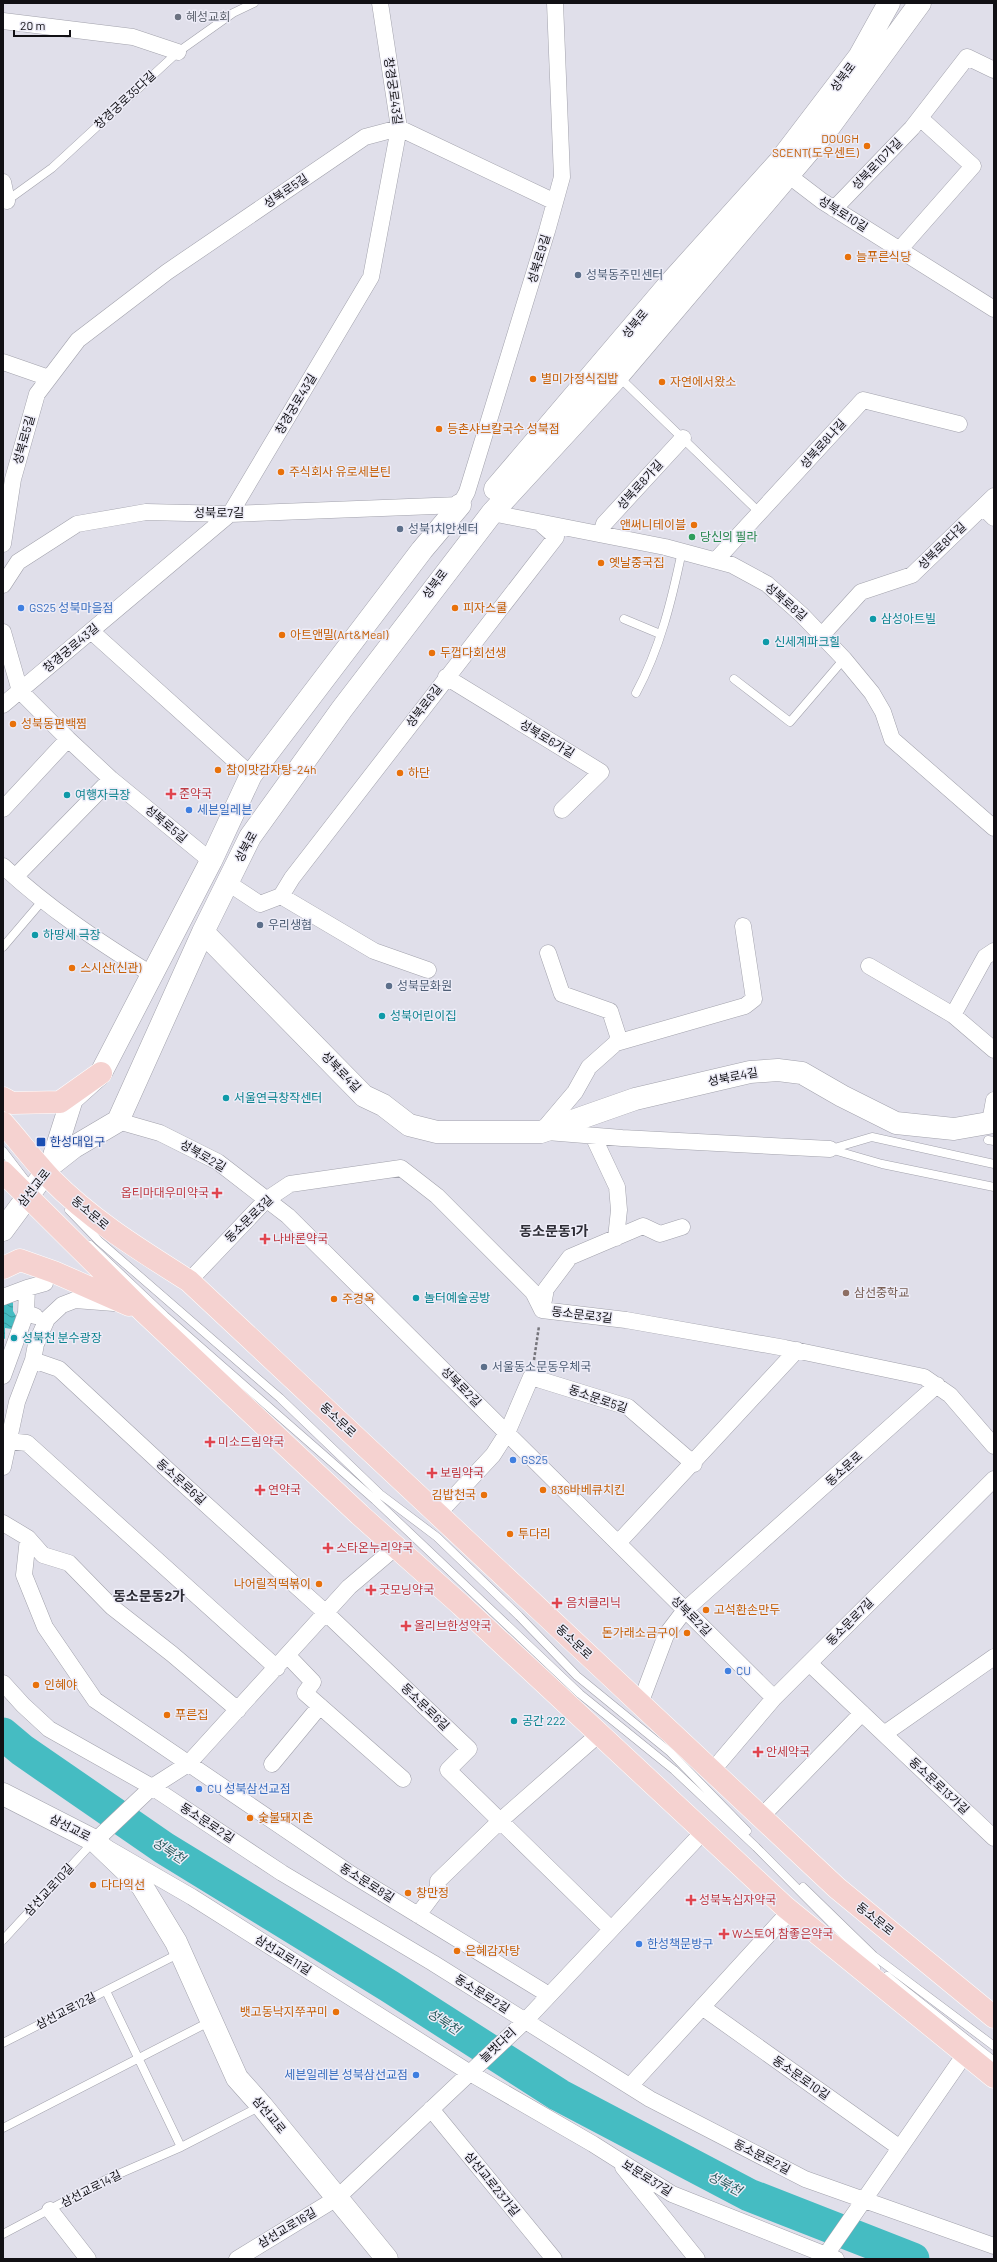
<svg xmlns="http://www.w3.org/2000/svg" width="997" height="2262" font-family="Barlow,'Noto Sans KR',sans-serif">
<style>
.water{fill:url(#water-waves)}
.lines{fill:none;stroke-linecap:round;stroke-linejoin:round}
.river{stroke:#45bcc2;stroke-width:33}
.lane-casing{stroke:#a2a2ac;stroke-width:9}
.street-casing{stroke:#a2a2ac;stroke-width:17}
.secondary-casing{stroke:#a2a2ac;stroke-width:23}
.primary-casing{stroke:#fff;stroke-width:23}
.path{stroke:#76757c;stroke-width:2.5;stroke-dasharray:3 2;stroke-linecap:butt}
.lane{stroke:#fff;stroke-width:8}
.street{stroke:#fff;stroke-width:16}
.secondary{stroke:#fff;stroke-width:22}
.primary{stroke:#f5d2d0;stroke-width:22}
.worship-dot{fill:#6b7280;stroke:#edecf7;stroke-width:1.5}
.food-dot{fill:#e8710a;stroke:#edecf7;stroke-width:1.5}
.service-dot{fill:#5c6f8a;stroke:#edecf7;stroke-width:1.5}
.leisure-dot{fill:#2e9e5b;stroke:#edecf7;stroke-width:1.5}
.shop-dot{fill:#3f7fe0;stroke:#edecf7;stroke-width:1.5}
.culture-dot{fill:#0f9aa8;stroke:#edecf7;stroke-width:1.5}
.health-dot{fill:#e0444e;stroke:#edecf7;stroke-width:1.5}
.transit-dot{fill:#1a4fb4;stroke:#edecf7;stroke-width:1.5}
.education-dot{fill:#8d6e63;stroke:#edecf7;stroke-width:1.5}
.labels{text-anchor:middle;stroke-width:3;stroke-linejoin:round;paint-order:stroke}
.worship-label{font-size:12px;fill:#5b616d;stroke:#edecf7;text-anchor:start}
.street-label{font-size:12px;fill:#111014;stroke:#edecf7}
.food-label{font-size:12px;fill:#c56008;stroke:#edecf7;text-anchor:start}
.service-label{font-size:12px;fill:#4e5e75;stroke:#edecf7;text-anchor:start}
.leisure-label{font-size:12px;fill:#27864d;stroke:#edecf7;text-anchor:start}
.shop-label{font-size:12px;fill:#366cbe;stroke:#edecf7;text-anchor:start}
.culture-label{font-size:12px;fill:#0d838f;stroke:#edecf7;text-anchor:start}
.health-label{font-size:12px;fill:#be3a42;stroke:#edecf7;text-anchor:start}
.transit-label{font-size:12px;fill:#164399;stroke:#edecf7;text-anchor:start}
.education-label{font-size:12px;fill:#785e54;stroke:#edecf7;text-anchor:start}
.water-label{font-size:13px;font-style:italic;fill:#2b5d5f;stroke:#edecf7}
.quarter-label{font-size:14px;font-weight:bold;fill:#2d2c35;stroke:#edecf7}
</style>
<defs>
<pattern id="water-waves" width="16" height="10" patternUnits="userSpaceOnUse"><rect width="16" height="10" fill="#45bcc2"/><path d="M0 5q4-4 8 0t8 0" fill="none" stroke="#38979c"/></pattern>
</defs>
<rect width="100%" height="100%" fill="#e0dfea"/>
<path class="water" d="M11 1301 13 1303V1311L19 1321 12 1329 5 1328V1339L3 1338V1303Z"/>
<g class="lines">
<path class="river" d="M3 1734 22 1750 164 1848 389 1986 559 2095 749 2195 913 2259"/>
<g class="lane-casing">
<path id="lane" d="M5 202 52 168 178 52 233 13 254 3
M619 377 760 513
M624 619 660 634
M734 679 790 722 844 659
M636 693C660 649 672 599 682 551
M3 947 43 900
M988 1140 994 1141
M830 1149 882 1164 994 1187
M831 1149 872 1137 994 1164
M3 1151 29 1185
M69 1210 99 1241 280 1398 380 1494 437 1537 519 1616 577 1676 670 1752 747 1831
M90 1245 165 1316 375 1500 580 1694 674 1770 756 1847 876 1968
M803 1887 874 1956 994 2046
M3 1940 94 1841
M887 1976 994 2061
M106 1991 181 2147
M3 2043 180 1953
M3 2128 211 2021
M3 2234 107 2179 181 2147 261 2106"/>
</g>
<g class="street-casing">
<path id="street" d="M3 21 133 37 178 52
M788 175 822 201 994 309
M3 182 7 201
M834 209 912 128 967 57 994 70
M900 249 973 166 920 118
M3 362 49 378
M983 507 994 518
M492 513 665 547 732 565 767 584 802 615 844 659 872 693 883 712 892 739 994 828
M601 534 604 524 683 438
M3 544 13 479 37 394 78 340 167 272 365 137 399 128 555 202
M716 560 863 400 959 424
M3 585 18 562 77 524 146 512 230 514 460 505 467 492 547 231 562 177 555 3
M91 631 251 775
M3 632 20 691 68 739 111 779 211 861
M822 635 861 592 912 575 994 496
M446 677 601 772 562 810
M3 705 230 514 371 277 399 128 380 3
M3 809 68 739
M3 866C48 908 99 942 151 974
M15 877 111 779
M228 883 260 904 281 896 292 878 556 537 540 523
M281 896 374 951 428 970
M548 953 562 994 610 1011 620 1042
M869 966 953 1015 994 1050
M953 1015 985 957 994 951
M118 1121 160 1133 218 1162 288 1216 774 1698
M990 1122 994 1100
M542 1131 575 1092 589 1067 616 1043 745 1006 754 999 743 926
M547 1132 622 1138 830 1149
M593 1136 617 1187 619 1210 616 1238
M189 1281 266 1200 290 1184 401 1168 437 1196 533 1292 542 1310
M3 1297 27 1288
M542 1310 626 1320 785 1348 924 1377 950 1395 994 1446
M542 1310 546 1289 570 1257 643 1226 660 1234 682 1227
M35 1316 26 1313 27 1288 45 1283
M33 1360 59 1369 170 1472 326 1613 469 1749 448 1770 611 1929
M3 1376 26 1313
M8 1441 27 1443 277 1668
M3 1467 17 1402 33 1360 36 1344 47 1319 62 1305 75 1300 114 1303
M438 1514 493 1455 507 1433 531 1377 628 1407 694 1464
M3 1523 28 1538 43 1555 69 1563 112 1607 172 1654 238 1710
M28 1538 24 1575 45 1627 95 1700 351 1874 549 1995
M618 1543 797 1350
M396 1547 349 1587 188 1764 152 1787 95 1841 192 1897 470 2073 593 2144 672 2194 836 2259
M288 1656 313 1682 305 1693 403 1779
M809 1663 994 1838
M3 1683 23 1705 49 1729 152 1787 282 1873 433 1963 650 2099 805 2179 994 2246
M640 1704 666 1635 685 1610 937 1385
M884 1734 994 1657
M272 1764 320 1706
M712 1771 774 1698 994 1479
M761 1817 862 1713
M418 1915 438 1888V1881L500 1821 599 1734
M702 2007 900 2148
M630 2086 790 1911
M431 2109 554 2259
M623 2167 697 2259
M50 2210 88 2259
M237 2259 337 2198 525 2021 704 1831
M823 2259 965 2054"/>
</g>
<g class="secondary-casing">
<path id="secondary" d="M495 489 671 282 779 162 859 57 889 3
M203 932 364 1096 383 1105 409 1125 437 1132H541L635 1099 750 1072 778 1070 802 1073 842 1096 896 1123 954 1129 994 1122
M51 1165 72 1099 101 1073 211 861 251 775 422 550 460 505
M3 1230 51 1165 74 1147 118 1121 203 932 250 837 342 709 492 513 618 376 830 126 920 3
M3 1794 95 1841 142 1886 176 1942 237 2078 262 2106 387 2259"/>
</g>
<g class="primary-casing">
<path id="primary" d="M3 1098 12 1103 60 1102 101 1073
M3 1123C19 1141 34 1161 51 1179 91 1220 140 1250 189 1281L837 1888 994 2017
M3 1172 143 1311 360 1515 461 1605 785 1907 994 2077
M3 1268 20 1260 54 1272 129 1305"/>
</g>
<path class="path" d="M534 1360 539 1326"/>
<use href="#lane" class="lane"/>
<use href="#street" class="street"/>
<use href="#secondary" class="secondary"/>
<use href="#primary" class="primary"/>
</g>
<circle class="worship-dot" cx="178" cy="17" r="4"/>
<g class="food-dot">
<circle cx="867" cy="146" r="4"/>
<circle cx="848" cy="257" r="4"/>
<circle cx="533" cy="379" r="4"/>
<circle cx="662" cy="382" r="4"/>
<circle cx="439" cy="429" r="4"/>
<circle cx="281" cy="472" r="4"/>
<circle cx="694" cy="525" r="4"/>
<circle cx="601" cy="563" r="4"/>
<circle cx="455" cy="608" r="4"/>
<circle cx="282" cy="635" r="4"/>
<circle cx="432" cy="653" r="4"/>
<circle cx="13" cy="724" r="4"/>
<circle cx="218" cy="770" r="4"/>
<circle cx="400" cy="773" r="4"/>
<circle cx="72" cy="968" r="4"/>
<circle cx="334" cy="1299" r="4"/>
<circle cx="543" cy="1490" r="4"/>
<circle cx="484" cy="1495" r="4"/>
<circle cx="510" cy="1534" r="4"/>
<circle cx="319" cy="1584" r="4"/>
<circle cx="706" cy="1610" r="4"/>
<circle cx="687" cy="1633" r="4"/>
<circle cx="36" cy="1685" r="4"/>
<circle cx="167" cy="1715" r="4"/>
<circle cx="250" cy="1818" r="4"/>
<circle cx="93" cy="1885" r="4"/>
<circle cx="408" cy="1893" r="4"/>
<circle cx="457" cy="1951" r="4"/>
<circle cx="336" cy="2012" r="4"/>
</g>
<g class="service-dot">
<circle cx="578" cy="275" r="4"/>
<circle cx="400" cy="529" r="4"/>
<circle cx="260" cy="925" r="4"/>
<circle cx="389" cy="986" r="4"/>
<circle cx="484" cy="1367" r="4"/>
</g>
<circle class="leisure-dot" cx="692" cy="537" r="4"/>
<g class="shop-dot">
<circle cx="21" cy="608" r="4"/>
<circle cx="189" cy="810" r="4"/>
<circle cx="513" cy="1460" r="4"/>
<circle cx="728" cy="1671" r="4"/>
<circle cx="199" cy="1789" r="4"/>
<circle cx="639" cy="1944" r="4"/>
<circle cx="416" cy="2075" r="4"/>
</g>
<g class="culture-dot">
<circle cx="873" cy="619" r="4"/>
<circle cx="766" cy="642" r="4"/>
<circle cx="67" cy="795" r="4"/>
<circle cx="35" cy="935" r="4"/>
<circle cx="382" cy="1016" r="4"/>
<circle cx="226" cy="1098" r="4"/>
<circle cx="416" cy="1298" r="4"/>
<circle cx="14" cy="1338" r="4"/>
<circle cx="514" cy="1721" r="4"/>
</g>
<g class="health-dot">
<path d="M169 788h4v4h4v4h-4v4h-4v-4h-4v-4h4z"/>
<path d="M215 1187h4v4h4v4h-4v4h-4v-4h-4v-4h4z"/>
<path d="M263 1233h4v4h4v4h-4v4h-4v-4h-4v-4h4z"/>
<path d="M208 1436h4v4h4v4h-4v4h-4v-4h-4v-4h4z"/>
<path d="M430 1467h4v4h4v4h-4v4h-4v-4h-4v-4h4z"/>
<path d="M258 1484h4v4h4v4h-4v4h-4v-4h-4v-4h4z"/>
<path d="M326 1542h4v4h4v4h-4v4h-4v-4h-4v-4h4z"/>
<path d="M369 1584h4v4h4v4h-4v4h-4v-4h-4v-4h4z"/>
<path d="M555 1597h4v4h4v4h-4v4h-4v-4h-4v-4h4z"/>
<path d="M404 1620h4v4h4v4h-4v4h-4v-4h-4v-4h4z"/>
<path d="M756 1746h4v4h4v4h-4v4h-4v-4h-4v-4h4z"/>
<path d="M689 1894h4v4h4v4h-4v4h-4v-4h-4v-4h4z"/>
<path d="M722 1928h4v4h4v4h-4v4h-4v-4h-4v-4h4z"/>
</g>
<rect class="transit-dot" x="36" y="1137" width="10" height="10" rx="2"/>
<circle class="education-dot" cx="846" cy="1293" r="4"/>
<g class="labels">
<g class="worship-label">
<text x="186" y="21">혜성교회</text>
</g>
<g class="street-label">
<text transform="translate(843 77) rotate(-53)" y="4">성북로</text>
<text transform="translate(393 91) rotate(82)" y="4">창경궁로43길</text>
<text transform="translate(125 100) rotate(-43)" y="4">창경궁로35다길</text>
<text transform="translate(877 164) rotate(-46)" y="4">성북로10가길</text>
<text transform="translate(286 191) rotate(-34)" y="4">성북로5길</text>
<text transform="translate(843 214) rotate(32)" y="4">성북로10길</text>
<text transform="translate(539 259) rotate(-73)" y="4">성북로9길</text>
<text transform="translate(635 324) rotate(-50)" y="4">성북로</text>
<text transform="translate(296 404) rotate(-59)" y="4">창경궁로43길</text>
<text transform="translate(24 440) rotate(-74)" y="4">성북로5길</text>
<text transform="translate(823 444) rotate(-48)" y="4">성북로8나길</text>
<text transform="translate(640 485) rotate(-48)" y="4">성북로8가길</text>
<text x="219" y="517">성북로7길</text>
<text transform="translate(942 546) rotate(-44)" y="4">성북로8다길</text>
<text transform="translate(435 584) rotate(-53)" y="4">성북로</text>
<text transform="translate(786 602) rotate(41)" y="4">성북로8길</text>
<text transform="translate(71 648) rotate(-40)" y="4">창경궁로43길</text>
<text transform="translate(424 706) rotate(-52)" y="4">성북로6길</text>
<text transform="translate(547 739) rotate(31)" y="4">성북로6가길</text>
<text transform="translate(166 824) rotate(40)" y="4">성북로5길</text>
<text transform="translate(246 847) rotate(-61)" y="4">성북로</text>
<text transform="translate(341 1072) rotate(46)" y="4">성북로4길</text>
<text transform="translate(733 1077) rotate(-11)" y="4">성북로4길</text>
<text transform="translate(203 1156) rotate(30)" y="4">성북로2길</text>
<text transform="translate(34 1188) rotate(-52)" y="4">삼선교로</text>
<text transform="translate(90 1213) rotate(40)" y="4">동소문로</text>
<text transform="translate(249 1219) rotate(-44)" y="4">동소문로3길</text>
<text transform="translate(582 1315) rotate(7)" y="4">동소문로3길</text>
<text transform="translate(461 1387) rotate(45)" y="4">성북로2길</text>
<text transform="translate(598 1399) rotate(19)" y="4">동소문로5길</text>
<text transform="translate(338 1420) rotate(43)" y="4">동소문로</text>
<text transform="translate(844 1469) rotate(-42)" y="4">동소문로</text>
<text transform="translate(181 1482) rotate(42)" y="4">동소문로6길</text>
<text transform="translate(691 1616) rotate(45)" y="4">성북로2길</text>
<text transform="translate(850 1622) rotate(-45)" y="4">동소문로7길</text>
<text transform="translate(574 1642) rotate(43)" y="4">동소문로</text>
<text transform="translate(425 1707) rotate(44)" y="4">동소문로6길</text>
<text transform="translate(939 1786) rotate(43)" y="4">동소문로13가길</text>
<text transform="translate(207 1823) rotate(33)" y="4">동소문로2길</text>
<text transform="translate(70 1828) rotate(27)" y="4">삼선교로</text>
<text transform="translate(367 1883) rotate(32)" y="4">동소문로8길</text>
<text transform="translate(49 1890) rotate(-47)" y="4">삼선교로10길</text>
<text transform="translate(875 1919) rotate(39)" y="4">동소문로</text>
<text transform="translate(283 1955) rotate(32)" y="4">삼선교로11길</text>
<text transform="translate(482 1994) rotate(32)" y="4">동소문로2길</text>
<text transform="translate(66 2011) rotate(-27)" y="4">삼선교로12길</text>
<text transform="translate(498 2045) rotate(-43)" y="4">늘벗다리</text>
<text transform="translate(801 2078) rotate(35)" y="4">동소문로10길</text>
<text transform="translate(269 2115) rotate(50)" y="4">삼선교로</text>
<text transform="translate(762 2157) rotate(27)" y="4">동소문로2길</text>
<text transform="translate(647 2178) rotate(32)" y="4">보문로37길</text>
<text transform="translate(492 2184) rotate(51)" y="4">삼선교로23가길</text>
<text transform="translate(91 2189) rotate(-27)" y="4">삼선교로14길</text>
<text transform="translate(287 2228) rotate(-31)" y="4">삼선교로16길</text>
</g>
<g class="food-label">
<text x="859" y="143" text-anchor="end">DOUGH<tspan x="859" dy="14">SCENT(도우센트)</tspan></text>
<text x="856" y="261">늘푸른식당</text>
<text x="541" y="383">별미가정식집밥</text>
<text x="670" y="386">자연에서왔소</text>
<text x="447" y="433">등촌샤브칼국수 성북점</text>
<text x="289" y="476">주식회사 유로세븐틴</text>
<text x="686" y="529" text-anchor="end">앤써니테이블</text>
<text x="609" y="567">옛날중국집</text>
<text x="463" y="612">피자스쿨</text>
<text x="290" y="639">아트앤밀(Art&amp;Meal)</text>
<text x="440" y="657">두껍다회선생</text>
<text x="21" y="728">성북동편백찜</text>
<text x="226" y="774">참이맛감자탕-24h</text>
<text x="408" y="777">하단</text>
<text x="80" y="972">스시산(신관)</text>
<text x="342" y="1303">주경옥</text>
<text x="551" y="1494">836바베큐치킨</text>
<text x="476" y="1499" text-anchor="end">김밥천국</text>
<text x="518" y="1538">투다리</text>
<text x="311" y="1588" text-anchor="end">나어릴적떡볶이</text>
<text x="714" y="1614">고석환손만두</text>
<text x="679" y="1637" text-anchor="end">돈가래소금구이</text>
<text x="44" y="1689">인혜야</text>
<text x="175" y="1719">푸른집</text>
<text x="258" y="1822">숯불돼지촌</text>
<text x="101" y="1889">다다익선</text>
<text x="416" y="1897">창만정</text>
<text x="465" y="1955">은혜감자탕</text>
<text x="328" y="2016" text-anchor="end">뱃고동낙지쭈꾸미</text>
</g>
<g class="service-label">
<text x="586" y="279">성북동주민센터</text>
<text x="408" y="533">성북1치안센터</text>
<text x="268" y="929">우리생협</text>
<text x="397" y="990">성북문화원</text>
<text x="492" y="1371">서울동소문동우체국</text>
</g>
<g class="leisure-label">
<text x="700" y="541">당신의 필라</text>
</g>
<g class="shop-label">
<text x="29" y="612">GS25 성북마을점</text>
<text x="197" y="814">세븐일레븐</text>
<text x="521" y="1464">GS25</text>
<text x="736" y="1675">CU</text>
<text x="207" y="1793">CU 성북삼선교점</text>
<text x="647" y="1948">한성책문방구</text>
<text x="408" y="2079" text-anchor="end">세븐일레븐 성북삼선교점</text>
</g>
<g class="culture-label">
<text x="881" y="623">삼성아트빌</text>
<text x="774" y="646">신세계파크힐</text>
<text x="75" y="799">여행자극장</text>
<text x="43" y="939">하땅세 극장</text>
<text x="390" y="1020">성북어린이집</text>
<text x="234" y="1102">서울연극창작센터</text>
<text x="424" y="1302">놀터예술공방</text>
<text x="22" y="1342">성북천 분수광장</text>
<text x="522" y="1725">공간 222</text>
</g>
<g class="health-label">
<text x="179" y="798">준약국</text>
<text x="209" y="1197" text-anchor="end">옵티마대우미약국</text>
<text x="273" y="1243">나바론약국</text>
<text x="218" y="1446">미소드림약국</text>
<text x="440" y="1477">보림약국</text>
<text x="268" y="1494">연약국</text>
<text x="336" y="1552">스타온누리약국</text>
<text x="379" y="1594">굿모닝약국</text>
<text x="566" y="1607">음치클리닉</text>
<text x="414" y="1630">올리브한성약국</text>
<text x="766" y="1756">안세약국</text>
<text x="699" y="1904">성북녹십자약국</text>
<text x="732" y="1938">W스토어 참좋은약국</text>
</g>
<g class="transit-label">
<text x="50" y="1146">한성대입구</text>
</g>
<g class="education-label">
<text x="854" y="1297">삼선중학교</text>
</g>
<g class="water-label">
<text transform="translate(169 1850) rotate(33)" y="5">성북천</text>
<text transform="translate(444 2021) rotate(33)" y="5">성북천</text>
<text transform="translate(725 2183) rotate(28)" y="5">성북천</text>
</g>
<g class="quarter-label">
<text x="554" y="1236">동소문동1가</text>
<text x="149" y="1601">동소문동2가</text>
</g>
</g>
<rect width="997" height="2262" fill="none" stroke="#111014" stroke-width="8"/>
<path d="M14 30v6h56v-6" fill="none" stroke="#111014" stroke-width="2"/>
<text x="20" y="30" font-size="12" fill="#111014" stroke="#edecf7" stroke-width="3" paint-order="stroke">20 m</text>
</svg>
